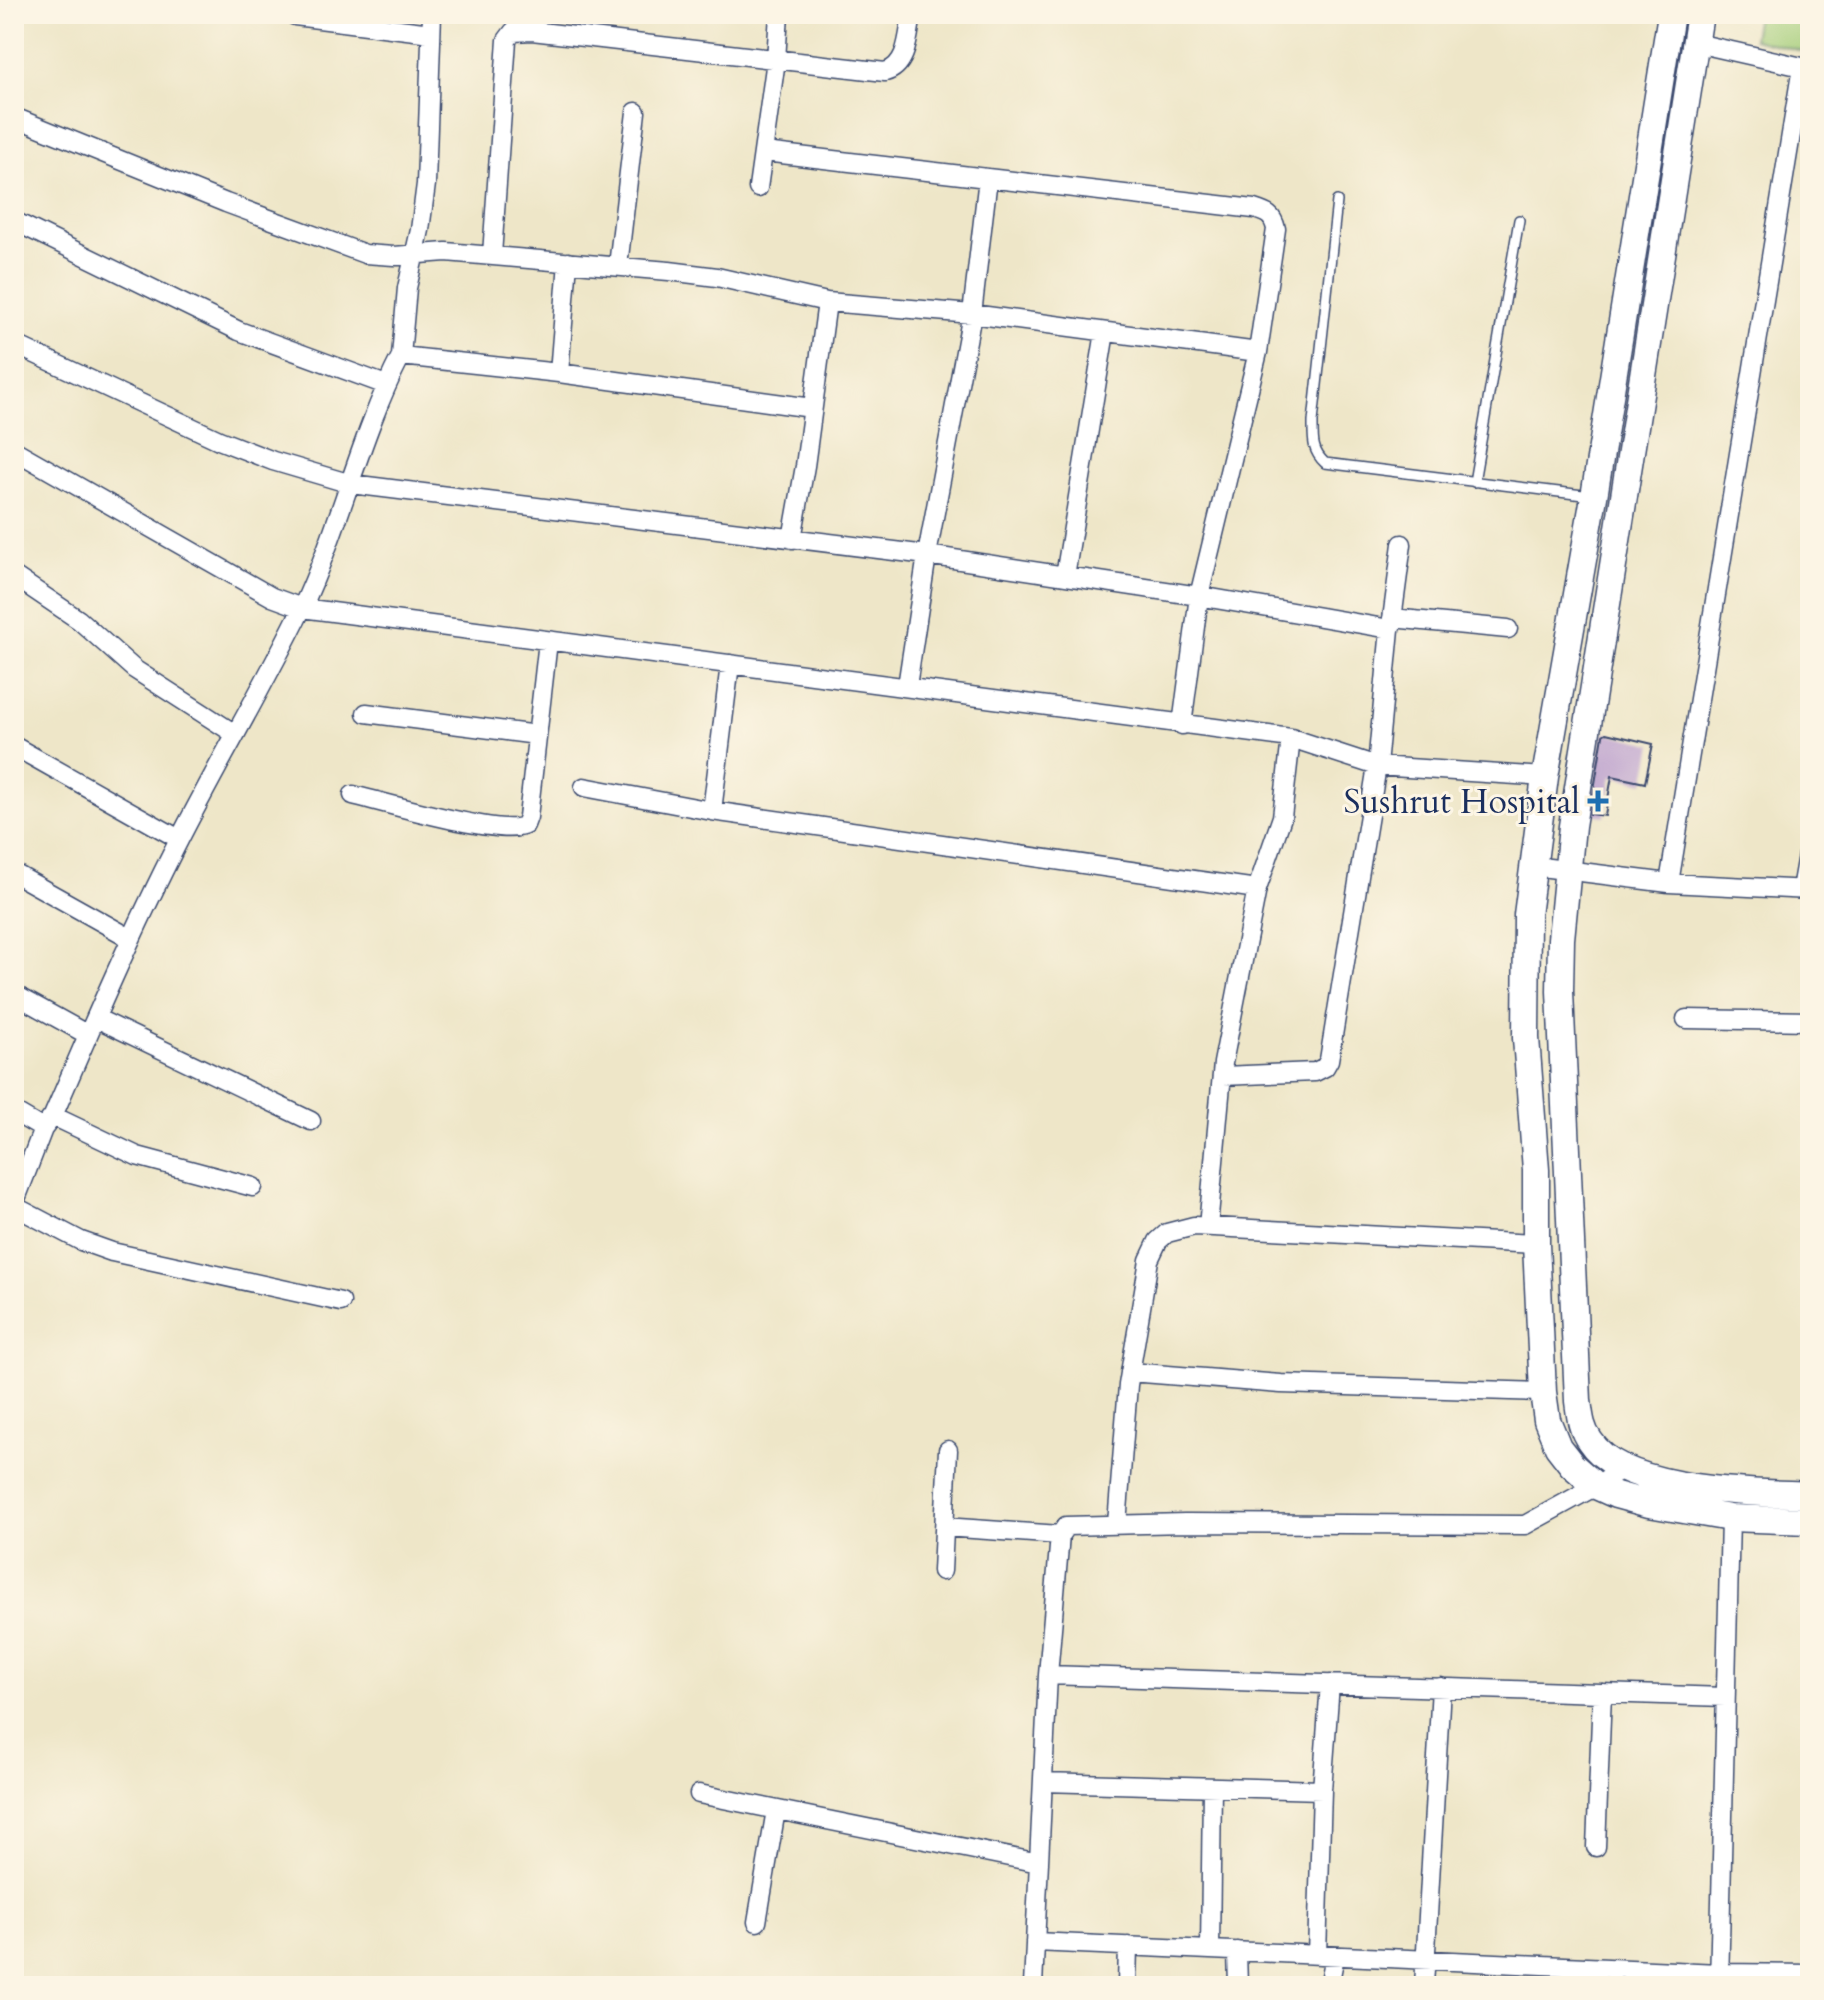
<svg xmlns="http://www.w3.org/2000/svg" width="1824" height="2000" font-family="Cardo,serif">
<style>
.green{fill:#a4cd79;stroke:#607e6c;stroke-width:2}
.building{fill:#bda3ce}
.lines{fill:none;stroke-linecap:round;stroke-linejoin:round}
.lane-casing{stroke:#3b4a6e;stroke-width:12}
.street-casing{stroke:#3b4a6e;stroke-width:21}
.secondary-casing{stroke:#3b4a6e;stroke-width:29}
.lane{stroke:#fff;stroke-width:9}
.street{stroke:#fff;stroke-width:18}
.secondary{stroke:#fff;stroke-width:26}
.poi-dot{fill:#1f6fb2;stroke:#fcf5e5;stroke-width:3}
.labels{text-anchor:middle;stroke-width:6;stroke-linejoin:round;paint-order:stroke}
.poi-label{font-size:34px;fill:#1b2f5e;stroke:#fcf5e5;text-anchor:end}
</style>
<rect width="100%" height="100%" fill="#fcf5e5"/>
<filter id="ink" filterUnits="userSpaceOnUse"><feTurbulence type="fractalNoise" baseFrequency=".0125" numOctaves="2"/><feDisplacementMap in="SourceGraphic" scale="16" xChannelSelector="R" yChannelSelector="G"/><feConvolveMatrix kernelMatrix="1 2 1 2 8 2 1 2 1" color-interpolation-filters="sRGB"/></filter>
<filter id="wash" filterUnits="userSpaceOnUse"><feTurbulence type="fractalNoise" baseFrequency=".006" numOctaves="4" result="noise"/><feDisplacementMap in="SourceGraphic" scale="32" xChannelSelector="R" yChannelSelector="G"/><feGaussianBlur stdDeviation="1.8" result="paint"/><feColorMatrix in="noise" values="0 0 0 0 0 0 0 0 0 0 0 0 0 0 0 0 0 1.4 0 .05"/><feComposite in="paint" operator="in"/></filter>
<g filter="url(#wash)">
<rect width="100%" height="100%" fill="#eee6c8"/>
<path class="green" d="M1757 14H1810V53L1753 39Z"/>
<g id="blocks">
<path class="building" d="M1606 733 1653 744 1645 783 1612 776 1605 816 1590 814 1603 735Z"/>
</g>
</g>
<g filter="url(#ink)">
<use href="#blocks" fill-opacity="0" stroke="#3b4a6e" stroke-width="2"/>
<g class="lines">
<g class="lane-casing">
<path id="lane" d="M1337 201 1313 422C1313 440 1312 451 1325 463L1591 496
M1474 482 1519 220"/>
</g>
<g class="street-casing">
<path id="street" d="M295 16 431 33
M1696 43 1802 67
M14 117 226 203 365 254 394 256 446 252 669 271 717 277 827 302
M764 152 1254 209C1267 213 1273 215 1276 229L1258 352
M758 188 776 60 779 14
M14 221 239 331 386 385
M492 255 507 40 513 32 532 31 885 72C908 66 908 35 912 14
M618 266 636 112
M14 344 219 440 273 461 351 484 927 555 1199 596 1390 629 1377 766 1329 1060 1325 1067 1315 1072 1223 1076
M401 356 407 288 420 230 426 184 432 14
M559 373 568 262
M14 450 272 597 302 608 1291 738 1377 766 1545 777
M792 539 805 466 827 302 972 314 1258 352 1199 596 1182 725
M14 576 79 620 134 669 235 734
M1065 576 1105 332
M1392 618 1508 629
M1391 627 1402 544
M907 686 927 555 972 314 988 178
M366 713 537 735
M14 746 179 839
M584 787 712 811 1257 889
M353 795C382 802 505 838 525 825L528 817 548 641
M712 811 730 664
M1533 866 1669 883 1810 890
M14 873 130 938
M1669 883 1802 67 1810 68
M1801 889 1810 838
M14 994 88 1035
M96 1018 311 1121
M1686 1019 1810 1021
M14 1112 43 1129
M53 1116 137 1156 253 1187
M14 1204 43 1129 53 1116C93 1023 133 930 179 840 218 763 263 688 301 610 340 528 359 437 401 356L559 373 812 408
M14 1206 81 1241 112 1252 341 1302
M1208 1227 1223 1063 1257 889 1282 817 1291 738
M1130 1372 1281 1384 1543 1392
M1117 1524 1128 1385 1149 1260 1158 1241 1167 1233 1194 1226 1536 1244
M944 1527 1060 1535
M942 1571 948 1450
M1048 1675 1725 1697
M1043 1782 1322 1790
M699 1794 1039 1863
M1596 1847 1602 1693
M757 1922 776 1810
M1035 1942 1719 1973 1810 1974
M1210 1950 1212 1787
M1237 1951 1238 1986
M1317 1955 1322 1790 1330 1684
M1033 1986 1048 1675 1060 1535 1066 1526 1185 1523 1525 1525 1596 1486 1624 1467
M1127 1986 1128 1946
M1329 1986 1335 1956
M1424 1986 1441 1687
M1719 1986 1730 1518"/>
</g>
<g class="secondary-casing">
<path id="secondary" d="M1671 14 1594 497 1545 777 1527 915 1526 1038 1536 1170V1244L1543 1392 1547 1420 1558 1447 1572 1465 1596 1486 1616 1495 1649 1504 1730 1518 1810 1521
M1700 14 1572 826 1561 939 1560 991 1578 1401C1580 1416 1581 1429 1590 1441 1623 1493 1754 1492 1810 1495"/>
</g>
<use href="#lane" class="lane"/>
<use href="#street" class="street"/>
<use href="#secondary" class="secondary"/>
</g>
</g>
<path class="poi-dot" d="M1594 789h8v8h8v8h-8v8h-8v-8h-8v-8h8z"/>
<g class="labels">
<g class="poi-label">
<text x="1580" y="813">Sushrut Hospital</text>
</g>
</g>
<rect width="1824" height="2000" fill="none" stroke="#fcf5e5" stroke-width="48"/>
</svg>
